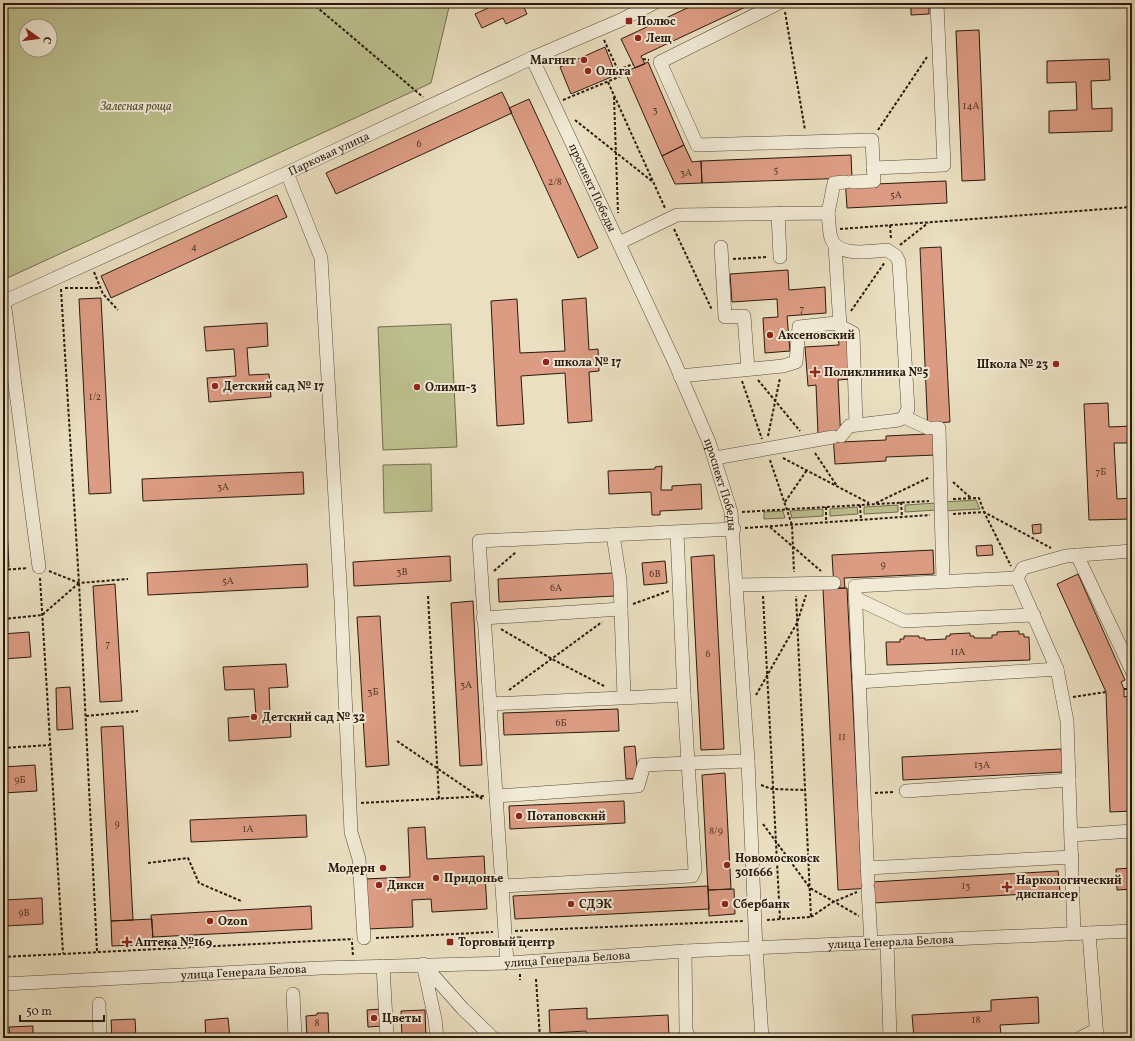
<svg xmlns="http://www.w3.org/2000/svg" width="1135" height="1041" font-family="Vollkorn,serif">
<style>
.green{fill:#bcc08e;stroke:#736d4e;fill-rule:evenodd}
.building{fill:#dc9c83;stroke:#2a1a0d}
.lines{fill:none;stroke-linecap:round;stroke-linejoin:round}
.minor-casing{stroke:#5a4b3a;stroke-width:14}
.path{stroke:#2a1a0d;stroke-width:2;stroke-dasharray:3 2;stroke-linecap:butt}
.minor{stroke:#f1ead6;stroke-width:13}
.poi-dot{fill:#8f2418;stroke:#f1ead6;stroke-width:1.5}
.labels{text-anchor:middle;stroke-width:4;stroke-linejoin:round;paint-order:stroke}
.number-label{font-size:10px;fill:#563a2a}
.poi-label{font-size:12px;font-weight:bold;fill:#2a1a0d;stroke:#f1ead6;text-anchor:start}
.park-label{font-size:12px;font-style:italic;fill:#564c34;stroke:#f1ead6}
.street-label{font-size:12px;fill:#2a1a0d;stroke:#f1ead6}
</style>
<rect width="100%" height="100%" fill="#eadfc0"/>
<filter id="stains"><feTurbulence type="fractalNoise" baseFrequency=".005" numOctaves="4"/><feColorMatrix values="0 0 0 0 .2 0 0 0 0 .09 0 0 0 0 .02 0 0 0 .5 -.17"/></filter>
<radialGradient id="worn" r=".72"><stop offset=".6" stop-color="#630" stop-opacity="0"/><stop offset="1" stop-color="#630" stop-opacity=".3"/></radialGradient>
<path class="green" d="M3 3H450L431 83 3 280ZM26 26H50V50H26Z
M451 324 457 447 383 450 378 327Z
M431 464 432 511 384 513 383 465Z
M976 500 980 509 943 511V502Z
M937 503V510L905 512V505Z
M898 505V512L864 514V507Z
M857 507 858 514 830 516V509Z
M823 509V516L792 518 790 511Z
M783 511 785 518 764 519V512Z"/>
<path class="building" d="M499 3H522L527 14 506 24 503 18 482 28 475 14Z
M698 3H754L641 56 645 64 635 68 621 39Z
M929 6V14L911 15V7Z
M979 30 985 180 962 181 956 31Z
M605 47 616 75 571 94 560 67Z
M1109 59 1110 80 1091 81 1092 109 1112 108V131L1049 133V111L1077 110 1076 82 1047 83V61Z
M648 62 684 145 662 156 625 72Z
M502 92 512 113 336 194 326 173Z
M529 99 598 248 578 258 509 108Z
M684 145 692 162 701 161 702 183 675 184 662 156Z
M851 155 852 178 702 183 701 161Z
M845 178 852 185 946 181 947 203 847 208Z
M277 195 287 217 111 298 101 276Z
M941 247 950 422 934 423 936 455 886 457V461L835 464 833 434H818L816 385 808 386 805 347 839 345 838 336 849 335 852 379 838 380 841 442 886 440V436L928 434 920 248Z
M788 270 789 290 825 287 826 313 787 316 790 351 765 353 763 318 778 317 777 299 732 302 730 274Z
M101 298 111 493 89 494 79 299Z
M586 298 589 350 598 349 599 371 589 372 592 421 568 423 565 373 521 376 524 424 497 426 491 301 517 299 520 353 565 351 562 300Z
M267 323 268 346 247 348 249 375 269 374 271 397 209 402 207 378 236 376 234 349 206 351 204 327Z
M1108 403 1109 427 1132 426V443H1114L1117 499 1132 498V519L1089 520 1084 404Z
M3 454 9 567H3Z
M662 466 661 490H672V486L701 484 702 509 660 511V515H652L651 492 609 494 608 471 655 469V467Z
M303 472 304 494 143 501 142 479Z
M1041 524V533L1033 534 1032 525Z
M992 545 993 555 977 556 976 546Z
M933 550 934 574 844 578 845 588H834L832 555Z
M714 555 724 749 701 750 691 557Z
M450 556 451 581 354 586 353 562Z
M665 561 667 583 644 585 642 563Z
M307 564 308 587 148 595 147 573Z
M613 573 615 596 499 602 498 579Z
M1078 574 1125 680 1121 682 1124 689V697L1129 696 1132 811 1110 812 1106 692 1057 584Z
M115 584 122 701 100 702 93 586Z
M847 588 862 883 873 888 838 890 823 589Z
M473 601 482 765 460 766 451 603Z
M380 616 389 765 366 767 357 617Z
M1019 631V634H1024V637H1029L1030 660 887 665 886 642H900V639H904V636H919V638H925V640L946 639V636H950V634L970 633V636H974V638H992V635H997V632Z
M29 632 31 657 3 659V634Z
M286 664 288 687 269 688 270 715 290 714 291 737 229 741 228 718 256 716 254 689 225 690 223 667Z
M70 687 73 729 57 730 56 688Z
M618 709 619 731 504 735 503 713Z
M123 726 133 920 111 921 101 727Z
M635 746 638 778 626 779 624 747Z
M1061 749 1063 772 903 780 902 757Z
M35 765 37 791 3 793V767Z
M725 773 731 889 708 890 702 775Z
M624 801 625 823 510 829 509 806Z
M306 815 307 837 191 842 190 820Z
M425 827 427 859 484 856 487 909 432 912 431 899 412 900 413 927 367 929 364 879 410 877 408 828Z
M1132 868V889L1117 890 1116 869Z
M1058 871 1060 892 874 903 872 882Z
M708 886 709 909 515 919 513 896Z
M734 889 735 914 709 916 708 890Z
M42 898 43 924 6 926 4 900Z
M311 906 312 929 153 937 151 915Z
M152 919 153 944 112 946 111 921Z
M513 937H521V947H512Z
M1038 997 1039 1023 1000 1025 1001 1035 914 1038 912 1015 991 1011V1000Z
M587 1008V1019L668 1015 669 1037 587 1038 586 1031 550 1033 549 1010Z
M381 1009 382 1026 368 1027 367 1010Z
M425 1010 426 1038H402L401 1011Z
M317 1013H328L329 1038H307L306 1016 317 1015Z
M228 1018 230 1038H206L205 1020Z
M135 1019 136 1038H112L111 1020Z
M33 1026V1038H10L9 1027Z"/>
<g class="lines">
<g class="minor-casing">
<g id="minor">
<path d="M779 3 660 62 697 145 872 140 874 181 852 182"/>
<path id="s1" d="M532 58 674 361 709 442 731 512 748 761 756 949 762 1038"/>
<path d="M873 168 944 165 937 3"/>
<path d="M287 173 321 258 341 601 351 832 359 859 364 938"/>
<path d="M778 213 780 257"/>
<path d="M828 213 834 183 845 182"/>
<path d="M619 243 677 215 828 213C829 221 829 231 831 238 838 258 871 251 887 250L896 256 899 262 908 409 904 417 899 420 849 426 841 436"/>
<path d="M835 245 840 326 853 333 856 424"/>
<path d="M721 247 725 317 744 316 748 369"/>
<path d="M4 301 39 567"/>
<path id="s2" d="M3 302 287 173 532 58 621 20 654 3"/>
<path d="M680 376 783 366 796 362 799 327 836 323 840 326"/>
<path d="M904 417 928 428"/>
<path d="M934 428H939L943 581"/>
<path d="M715 458 833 437"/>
<path d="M613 535 620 580 624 697"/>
<path d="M1077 555 1132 671"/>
<path d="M1017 578 1023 568 1066 556 1132 551"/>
<path d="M737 585 834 583"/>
<path d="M855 598 904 621 1034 615"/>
<path d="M483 618 621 609"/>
<path d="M859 682 1057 669"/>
<path d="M684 695 688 763 748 761"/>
<path d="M490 704 479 541 734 529"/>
<path d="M906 791 1069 780"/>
<path d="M496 796 638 786 644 765 688 763 695 870 692 876 502 886"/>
<path d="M1072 835 1132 831"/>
<path d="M867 868 1072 857"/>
<path d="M868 882 855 586 1017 578 1057 669 1067 721 1074 934"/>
<path d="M868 889 871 943"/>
<path d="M1089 933 1097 1038"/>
<path d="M887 942 890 1038"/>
<path d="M685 951 686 1030 689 1038"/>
<path d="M507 963 490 704 684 695 677 533"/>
<path d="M383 966 387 1038"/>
<path id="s3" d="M3 984 321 968 507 963 685 951 1132 931"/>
<path d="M293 994 295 1038"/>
<path d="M99 1004 100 1038"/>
<path d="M437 1038 435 1019 423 964 463 1009 493 1038"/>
<path d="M1080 1038 1096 1030"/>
</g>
</g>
<path class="path" d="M312 3 423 97
M1014 3 1032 5 1074 3
M785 12 805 130
M604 40 618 70
M643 59 649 60
M608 82 665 208
M614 97 618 213
M563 100 621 76 618 70 633 64
M575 120 653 182
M878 130 927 57
M890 225 891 239
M674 229 712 310
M840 229 1132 207
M900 245 928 223
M733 259 768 257
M94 272 103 294 118 310
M65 288H101
M61 289 79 583 97 951
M851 311 885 262
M758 380 800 431
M742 381 762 439
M768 436 780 378
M815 453 837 486
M783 458 869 503
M770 460 792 525 794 572
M953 482 971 498
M953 499 979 498 984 512 1011 566
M785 502 807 470
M901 502 902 517
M876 503 930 477
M860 505 861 520
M826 507V522
M742 512 929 501
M953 514 984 512 1051 548
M770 527 821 571
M745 528 930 515
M3 570 28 568
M49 571 79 583 128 579
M494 571 516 552
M40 578 63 953
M428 596 439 799
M763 596 780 919
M633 604 669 591
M3 619 42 615 79 583
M501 629 552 659 604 686
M1124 689H1132
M509 690 602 622
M756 695 797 623 806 595
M1073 697 1106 692
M86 716 138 711
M397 741 484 800
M3 748 50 745
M761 785 772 789 805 790
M875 793 895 792
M361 803 485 796
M763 824 810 888 859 916
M148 863 188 858 199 883 241 901
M811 917 833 902 857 892
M767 920 811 917 796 596
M515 931 743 921
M376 938 493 932
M352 942 353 956
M3 957 353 939
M520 974V980
M536 979 540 1038"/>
<use href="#minor" class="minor"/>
</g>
<g class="poi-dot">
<rect x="625" y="17" width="8" height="8" rx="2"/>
<circle cx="638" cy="38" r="4"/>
<circle cx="584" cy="60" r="4"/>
<circle cx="588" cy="71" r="4"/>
<circle cx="770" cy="335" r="4"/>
<circle cx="546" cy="362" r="4"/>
<circle cx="1056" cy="364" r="4"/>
<path d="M813 366h4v4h4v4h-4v4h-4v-4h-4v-4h4z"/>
<circle cx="215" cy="386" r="4"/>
<circle cx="417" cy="387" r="4"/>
<circle cx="254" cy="717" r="4"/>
<circle cx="519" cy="816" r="4"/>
<circle cx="727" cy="865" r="4"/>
<circle cx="383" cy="868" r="4"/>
<circle cx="436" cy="878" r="4"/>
<circle cx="379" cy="885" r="4"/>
<path d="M1005 881h4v4h4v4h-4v4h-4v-4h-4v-4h4z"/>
<circle cx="571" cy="904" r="4"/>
<circle cx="725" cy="904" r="4"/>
<circle cx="210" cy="921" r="4"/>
<path d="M125 936h4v4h4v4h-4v4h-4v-4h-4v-4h4z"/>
<rect x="446" y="938" width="8" height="8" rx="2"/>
<circle cx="374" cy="1018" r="4"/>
</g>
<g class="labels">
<g class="number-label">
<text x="971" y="109">14А</text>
<text x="655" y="113">3</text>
<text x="419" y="147">6</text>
<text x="776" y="173">5</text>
<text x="686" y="176">3А</text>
<text x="555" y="185">2/8</text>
<text x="896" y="198">5А</text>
<text x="194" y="250">4</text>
<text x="802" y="312">7</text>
<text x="95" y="400">1/2</text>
<text x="1101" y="475">7Б</text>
<text x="223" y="490">3А</text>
<text x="883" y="568">9</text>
<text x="402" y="575">3В</text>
<text x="655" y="577">6В</text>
<text x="228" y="584">5А</text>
<text x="556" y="591">6А</text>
<text x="108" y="647">7</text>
<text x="958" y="655">11А</text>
<text x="708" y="657">6</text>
<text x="466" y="688">3А</text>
<text x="373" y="695">3Б</text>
<text x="561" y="726">6Б</text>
<text x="842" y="740">11</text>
<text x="982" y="768">13А</text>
<text x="20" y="783">9Б</text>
<text x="117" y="827">9</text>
<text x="248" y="832">1А</text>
<text x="716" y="834">8/9</text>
<text x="966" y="889">13</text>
<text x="24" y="916">9В</text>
<text x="976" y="1023">18</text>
<text x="317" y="1026">8</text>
</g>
<g class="poi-label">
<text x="637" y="25">Полюс</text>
<text x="646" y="42">Лещ</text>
<text x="576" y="64" text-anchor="end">Магнит</text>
<text x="596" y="75">Ольга</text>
<text x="778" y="339">Аксеновский</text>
<text x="554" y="366">школа № 17</text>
<text x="1048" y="368" text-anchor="end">Школа № 23</text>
<text x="824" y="376">Поликлиника №5</text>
<text x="223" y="390">Детский сад № 17</text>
<text x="425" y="391">Олимп-3</text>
<text x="262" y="721">Детский сад № 32</text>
<text x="527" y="820">Потаповский</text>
<text x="735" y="862">Новомосковск<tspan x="735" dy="14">301666</tspan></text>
<text x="375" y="872" text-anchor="end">Модерн</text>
<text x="444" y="882">Придонье</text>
<text x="1016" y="884">Наркологический<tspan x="1016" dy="14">диспансер</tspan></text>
<text x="387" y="889">Дикси</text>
<text x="579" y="908">СДЭК</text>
<text x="733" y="908">Сбербанк</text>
<text x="218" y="925">Ozon</text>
<text x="135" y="946">Аптека №169</text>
<text x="458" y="946">Торговый центр</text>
<text x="382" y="1022">Цветы</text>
</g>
<g class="park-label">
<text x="136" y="110">Залесная роща</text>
</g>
<g class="street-label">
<text dy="4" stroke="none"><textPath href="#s2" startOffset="358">Парковая улица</textPath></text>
<text dy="4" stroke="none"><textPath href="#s1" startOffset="143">проспект Победы</textPath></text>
<text dy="4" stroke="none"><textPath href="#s1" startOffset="467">проспект Победы</textPath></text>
<text dy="4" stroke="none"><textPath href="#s3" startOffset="889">улица Генерала Белова</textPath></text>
<text dy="4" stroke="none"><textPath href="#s3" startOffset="565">улица Генерала Белова</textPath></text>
<text dy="4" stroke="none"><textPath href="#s3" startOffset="241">улица Генерала Белова</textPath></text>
</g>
</g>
<rect width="1135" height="1041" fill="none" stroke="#eadfc0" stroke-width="16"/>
<rect x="4" y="4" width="1127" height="1033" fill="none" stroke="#2a1a0d" stroke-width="2"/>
<rect x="8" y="8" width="1119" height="1025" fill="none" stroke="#2a1a0d"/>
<g transform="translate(38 38) rotate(104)"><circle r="19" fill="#f1ead6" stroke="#a19786"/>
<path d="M0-3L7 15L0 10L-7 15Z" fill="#8f2418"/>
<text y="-6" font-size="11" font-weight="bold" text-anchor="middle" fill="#2a1a0d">С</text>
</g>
<path d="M20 1015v6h84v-6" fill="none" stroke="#2a1a0d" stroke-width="2"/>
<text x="26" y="1015" font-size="12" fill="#2a1a0d" stroke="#f1ead6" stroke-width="3" paint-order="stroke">50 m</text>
<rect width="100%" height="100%" filter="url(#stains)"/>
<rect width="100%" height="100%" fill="url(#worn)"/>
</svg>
